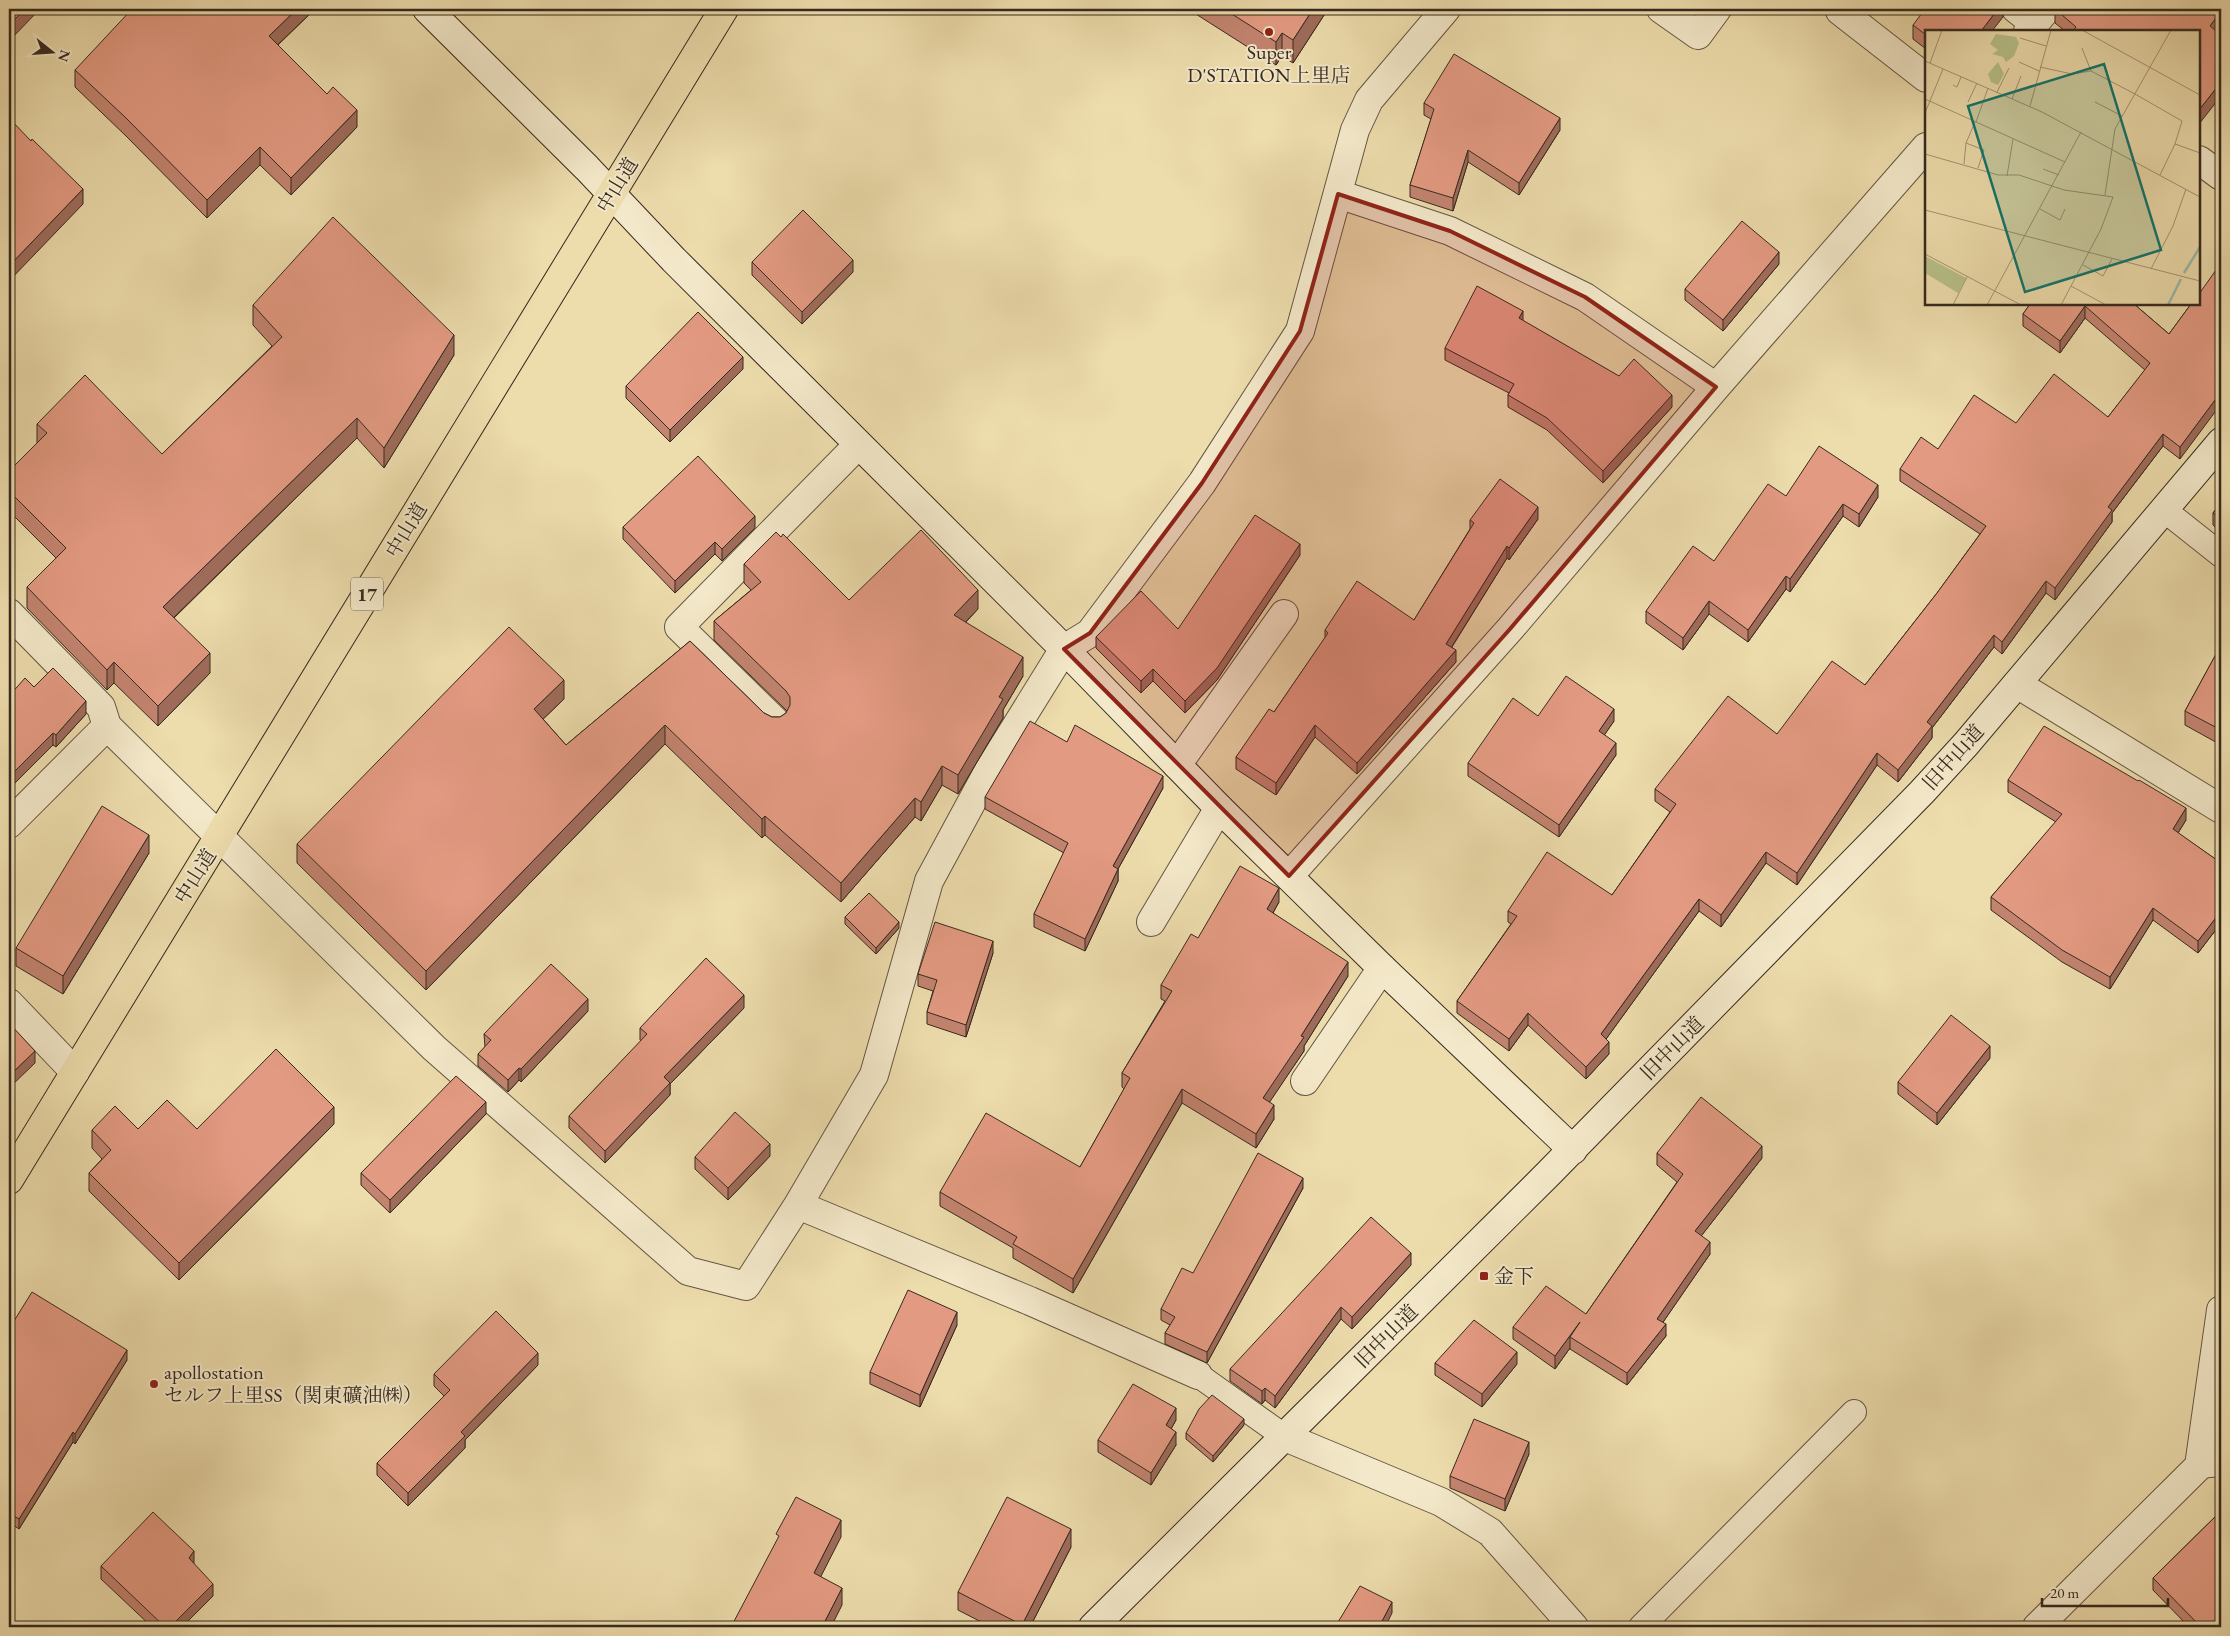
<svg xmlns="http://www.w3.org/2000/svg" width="2230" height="1636" font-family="'EB Garamond','Noto Serif JP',serif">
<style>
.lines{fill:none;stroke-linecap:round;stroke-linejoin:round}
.lane-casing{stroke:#645642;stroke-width:26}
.street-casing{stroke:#645642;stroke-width:30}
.secondary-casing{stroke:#362a1f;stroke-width:30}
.highway-casing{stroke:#362a1f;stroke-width:30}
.lane{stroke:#f3e8c9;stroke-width:24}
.street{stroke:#f3e8c9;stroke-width:28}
.secondary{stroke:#f3e8c9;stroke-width:28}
.highway{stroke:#eddcac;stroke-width:28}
.wall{fill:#c38470;stroke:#362a1f}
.shaded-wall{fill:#9f6c5b;stroke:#362a1f}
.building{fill:#e39a82;stroke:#362a1f}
.marked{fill:#8f2418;fill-opacity:0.2;stroke:#8f2418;stroke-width:4;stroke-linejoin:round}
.poi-dot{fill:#8f2418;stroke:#f3e8c9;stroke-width:2}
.labels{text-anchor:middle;stroke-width:4;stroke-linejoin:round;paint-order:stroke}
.shield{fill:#f3e8c9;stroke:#6f6352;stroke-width:1}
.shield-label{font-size:19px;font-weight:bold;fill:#362a1f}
.poi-label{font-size:20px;fill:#362a1f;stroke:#f3e8c9;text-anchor:start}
.street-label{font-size:20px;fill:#362a1f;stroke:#f3e8c9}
.inset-river{fill:none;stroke:#99bbab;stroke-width:2.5}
.inset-road{fill:none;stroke:#a49574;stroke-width:1}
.view{fill:#0f766e;fill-opacity:0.15;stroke:#0f766e;stroke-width:2.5}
.inset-edge{fill:none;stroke:#362a1f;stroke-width:2.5}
</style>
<rect width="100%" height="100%" fill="#eddcac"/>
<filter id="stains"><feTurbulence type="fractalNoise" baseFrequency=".004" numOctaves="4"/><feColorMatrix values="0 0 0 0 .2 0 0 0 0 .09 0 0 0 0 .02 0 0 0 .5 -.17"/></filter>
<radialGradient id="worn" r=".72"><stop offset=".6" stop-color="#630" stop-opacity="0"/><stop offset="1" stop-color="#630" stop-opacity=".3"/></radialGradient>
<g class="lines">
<g class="lane-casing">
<path id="lane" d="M2163 509 2221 555
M1198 1375 1285 1437
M2199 1466 2221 1464
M1641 1627 1854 1412"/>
</g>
<g class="street-casing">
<path id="street" d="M1661 9 1698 35 1717 9
M2016 9 2034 23
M1840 11 1926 78
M2028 31 2047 9
M2199 160 2221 176
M1338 194 1450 231 1585 297 1716 387
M9 613 101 707 107 726 434 1048 688 1271 746 1286 798 1205 874 1075 929 881 989 770 1064 649 1090 633 1202 483 1300 331 1355 130 1369 100 1446 9
M2017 684 2221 809
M775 721 679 627 858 445
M1177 765 1284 614
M9 824 107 726
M1289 876 1510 629 1716 387 1926 147
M1151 922 1219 808
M9 1003 75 1072
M1305 1081 1382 968
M798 1205 1030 1301 1198 1375
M1285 1437 1441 1502 1490 1532 1574 1627
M2037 1627 2199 1466 2221 1310"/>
</g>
<g class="secondary-casing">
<path id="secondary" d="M427 9 587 168 674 260 1064 649 1219 808 1382 968 1573 1150
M1093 1627 1550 1172 1922 792 1966 744 2221 442"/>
</g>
<g class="highway-casing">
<path id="highway" d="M9 1180 724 9"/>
</g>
<use href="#lane" class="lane"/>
<use href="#street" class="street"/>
<use href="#secondary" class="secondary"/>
<use href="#highway" class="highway"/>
</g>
<path class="wall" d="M315 9 278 45 357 127 291 195 260 165 207 218 126 136 75 87V70Z
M1188 9H1328L1293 63 1282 56 1276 65Z
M2003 9V17L1926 31V49L1913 39V25Z
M2055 9H2221V26L2217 31H2065L2055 23Z
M1424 103 1560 130 1519 195 1468 162 1453 211 1410 197V185L1431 119 1424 115Z
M752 262 853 272 802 324 752 275Z
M1779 264 1723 331 1685 300V289Z
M2030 304H2134L2169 334 2191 304 2180 459 2163 446 2112 513V522L2055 600 2046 593 2002 654 1994 647 1932 728V738L1898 782 1877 765 1797 885 1766 863 1721 927 1699 911 1606 1039 1609 1054 1586 1079 1528 1025 1509 1051 1457 1013V1001L1511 924 1508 922V911L1612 895 1670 812 1655 801V789L1777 734 1865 685 1937 593 1980 534 1900 481V469L1938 449 2016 423 2108 417 2145 370 2085 318 2060 353 2023 326V314Z
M253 305 454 355 384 468 357 438 174 618 210 673 158 726 114 683 107 690 27 608V587L56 558 9 511V471L37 443V424L162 454 272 346 253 325Z
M1523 321 1672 407 1603 483 1547 430 1508 407V395L1509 393 1445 360V348Z
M743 369 670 442 626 398V386Z
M1786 496 1878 497 1859 527 1843 516 1790 592 1786 589 1748 642 1709 614 1683 650 1646 623V611L1714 561Z
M2221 502V532L2213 525V513Z
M1538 519 1509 560 1507 558 1452 647 1456 662 1357 774 1315 737 1276 795 1236 769V757L1274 712 1325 638V630L1414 620 1470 529V520Z
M623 527 755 528 722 561 715 554 675 593 623 539Z
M781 537 849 600 978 609 966 622 1023 676 1003 710V718L958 794 942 785 921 821 915 817 841 902 765 835 762 838 665 744 426 990 297 863V844L564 699 543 719 566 745 690 641 764 713 772 717H780L786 713 787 711 786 710 714 640V621L751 590 744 583V564Z
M1300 555 1217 680 1185 713 1153 681 1141 693 1096 648V637L1178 629Z
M2221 645V745L2185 725V711Z
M34 687 86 714 56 747 53 745Z
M1538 716 1614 721 1604 735 1616 755 1559 837 1468 776V763Z
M1067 742 1163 788 1118 869V881L1085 951 1034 927V914L1064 853 985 809V797Z
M2008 780 2186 820 2178 833 2221 863V923L2198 953 2153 920 2110 989 2062 962 1991 910V897L2056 822 2008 792Z
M149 853 63 994 16 966V948Z
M1279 902 1273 913 1348 976 1304 1046V1051L1269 1102 1274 1119 1256 1148 1182 1103 1073 1293 1013 1258V1248L940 1206V1192L1080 1167 1124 1089 1122 1087V1073L1165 1001 1161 999V985L1198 938Z
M845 917 899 928 876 954 845 924Z
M993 953 966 1037 927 1024V1012L933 991 918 986V974Z
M744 1008 670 1084V1095L605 1163 569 1128V1116L641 1041 640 1040V1028Z
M588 1011 521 1082 519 1080 508 1092 478 1066V1054L485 1047 484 1034Z
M1990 1058 1937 1125 1898 1094V1082Z
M486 1114 390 1213 361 1185V1173Z
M334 1124 179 1280 89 1191V1173L102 1159 92 1148V1130L138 1129H197Z
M1657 1153 1762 1158 1701 1236 1710 1254 1663 1322 1666 1336 1627 1385 1570 1349V1348L1555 1369 1513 1339V1327L1586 1314 1677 1182 1657 1165Z
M770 1156 728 1200 695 1169V1157Z
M1303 1188 1207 1363 1165 1344V1333L1170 1325 1161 1320V1309L1193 1273Z
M1411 1265 1352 1329 1341 1319 1275 1408 1265 1400 1262 1404 1230 1381V1369Z
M957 1325 920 1407 870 1384V1372Z
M9 1329 127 1360 75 1444 73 1442 19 1529 9 1522Z
M1435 1363 1517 1364 1482 1407 1435 1375Z
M538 1365 465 1440V1448L408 1506 377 1475V1463L444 1396 434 1386V1374Z
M1176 1420 1171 1429 1176 1445 1151 1485 1098 1452V1440Z
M1244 1425 1213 1462 1186 1439V1433Z
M1529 1454 1505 1511 1450 1488V1476Z
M2221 1496V1627H2189L2153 1590V1578L2219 1513 2218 1512V1500Z
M1071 1547 1030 1627H991L958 1610V1592Z
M101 1566 213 1596 182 1627H152L101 1579Z"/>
<path class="shaded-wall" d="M25 9H40L9 41V25Z
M297 9H315L269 53V36Z
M1313 9H1328L1293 63V40Z
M1998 9H2003V17L1992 31H1981Z
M2221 11V26L2210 40V26Z
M1282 33V56L1276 65V42Z
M2221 82V96L2199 124V110Z
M357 110V127L291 195V178Z
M1560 118V130L1519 195V183Z
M260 147V165L207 218V200Z
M1468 150V162L1453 211V198Z
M83 189V204L9 281V266Z
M1779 252V264L1723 331V320Z
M853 260V272L802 324V312Z
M2085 306V318L2060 353V341Z
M1523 311V323L1519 318Z
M454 335V355L384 468V448Z
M743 357V369L670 442V430Z
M2221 392V404L2180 459V447Z
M1672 395V407L1603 483V471Z
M357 418V438L163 628V607Z
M2163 434V446L2112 513V522L2055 600V588L2108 507Z
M1878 485V497L1859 527V514Z
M1843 504V516L1790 592V579Z
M1538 507V519L1509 560V548Z
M755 516V528L722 561V549Z
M715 542V554L675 593V581Z
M1300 544V555L1217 680 1185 713V701Z
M1507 546V558L1446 656V644Z
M1786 576V589L1748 642V630Z
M2046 581V593L2002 654V642Z
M978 590V609L954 634V615Z
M1709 601V614L1683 650V638Z
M1994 635V647L1932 728V738L1898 782V770L1927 722Z
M1456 650V662L1357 774V763Z
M210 653V673L158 726V706Z
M1023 657V676L1003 710V718L958 794V775L999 697Z
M114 662V683L107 690V670Z
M1153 669V681L1141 693V681Z
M564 680V699L534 728V709Z
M86 701V714L56 747V735Z
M1614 709V721L1599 743V731Z
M665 725V744L426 990V971Z
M1315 725V737L1276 795V783Z
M53 733V745L9 789V777Z
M1616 743V755L1559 837V825Z
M1877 753V765L1797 885V873Z
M942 766V785L921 821V802Z
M1163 776V788L1113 878V866Z
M915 798V817L841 902V883Z
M2186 808V820L2173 841V829Z
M765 816V835L762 838V819Z
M149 835V853L63 994V976Z
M1766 852V863L1721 927V915Z
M1118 869V881L1085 951V939Z
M1279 888V902L1267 923V909Z
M1699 899V911L1601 1046V1034Z
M2153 908V920L2110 989V977Z
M2221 911V923L2198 953V941Z
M899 922V928L876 954V948Z
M993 941V953L966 1037V1025Z
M1348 962V976L1304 1046V1051L1263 1112V1098L1301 1036Z
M744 995V1008L670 1084V1095L605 1163V1151L664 1077Z
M588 999V1011L521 1082V1069Z
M1528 1013V1025L1509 1051V1039Z
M1609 1042V1054L1586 1079V1067Z
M1990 1046V1058L1937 1125V1113Z
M35 1051V1063L9 1088V1076Z
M519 1068V1080L508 1092V1080Z
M1182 1089V1103L1073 1293V1279Z
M486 1102V1114L390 1213V1200Z
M1274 1105V1119L1256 1148V1134Z
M334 1107V1124L179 1280V1263Z
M770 1144V1156L728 1200V1188Z
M1762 1146V1158L1695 1244V1231Z
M1303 1178V1188L1207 1363V1352Z
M1710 1242V1254L1657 1331V1319Z
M1411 1253V1265L1352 1329V1317Z
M1341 1307V1319L1275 1408V1396Z
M957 1312V1325L920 1407V1395Z
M1580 1322 1570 1337V1348L1555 1369V1356Z
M1666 1324V1336L1627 1385V1373Z
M127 1350V1360L75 1444V1434Z
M1517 1352V1364L1482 1407V1394Z
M538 1353V1365L465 1440V1448L408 1506V1493L461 1432Z
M1265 1388V1400L1262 1404V1391Z
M1176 1408V1420L1166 1438V1425Z
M1244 1419V1425L1213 1462V1456Z
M73 1432V1442L19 1529V1519Z
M1176 1432V1445L1151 1485V1473Z
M1529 1442V1454L1505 1511V1499Z
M841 1520V1537L814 1590V1573Z
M1071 1529V1547L1030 1627H1022V1625Z
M194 1551V1564L189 1558Z
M213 1584V1596L182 1627H170Z
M842 1588V1605L831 1627H822Z
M1392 1602V1613L1385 1627H1379Z"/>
<path class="building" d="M9 9H25L9 25Z
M132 9H297L269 36 327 94 333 87 357 110 291 178 260 147 207 200 126 118 75 70Z
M1224 9H1313L1293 40 1282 33 1276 42Z
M1925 9H1998L1981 31H1926V35L1913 25Z
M2055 9H2221V11L2210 26 2221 35V82L2199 110V31H2073L2076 27Z
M1454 54 1560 118 1519 183 1468 150 1453 198 1410 185 1434 109 1424 103Z
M9 118 31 141 32 139 83 189 9 266Z
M803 210 853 260 802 312 752 262Z
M333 217 454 335 384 448 357 418 163 607 210 653 158 706 114 662 107 670 27 587 66 548 9 491V471L47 433 37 424 85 375 162 454 282 337 253 305Z
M1742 221 1779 252 1723 320 1685 289Z
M2221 263V392L2180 447 2163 434 2108 507 2112 510 2055 588 2046 581 2002 642 1994 635 1927 722 1932 726 1898 770 1877 753 1797 873 1766 852 1721 915 1699 899 1601 1034 1609 1042 1586 1067 1528 1013 1509 1039 1457 1001 1517 916 1508 911 1547 852 1612 895 1676 804 1655 789 1728 696 1777 734 1832 661 1865 685 1937 593 1986 526 1900 469 1921 437 1938 449 1974 395 2016 423 2054 374 2108 417 2150 363 2085 306 2060 341 2023 314 2030 304H2134L2169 334 2191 304H2199V294Z
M1477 286 1523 311 1519 318 1619 376 1634 359 1672 395 1603 471 1547 418 1508 395 1514 384 1445 348Z
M698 312 743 357 670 430 626 386Z
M1819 446 1878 485 1859 514 1843 504 1790 579 1786 576 1748 630 1709 601 1683 638 1646 611 1693 546 1714 561 1768 484 1786 496Z
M698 456 755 516 722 549 715 542 675 581 623 527Z
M1500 479 1538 507 1509 548 1507 546 1446 644 1456 650 1357 763 1315 725 1276 783 1236 757 1269 709 1274 712 1328 633 1325 630 1357 581 1414 620 1474 523 1470 520Z
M2221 502V520L2213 513Z
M1255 515 1300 544 1217 668 1185 701 1153 669 1141 681 1096 637 1141 591 1178 629Z
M921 530 978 590 954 615 1023 657 999 697 1003 699 958 775 942 766 921 802 915 798 841 883 765 816 762 819 665 725 426 971 297 844 509 627 564 680 534 709 566 745 690 641 764 713 772 717H780L786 713 790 705V697L786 691 714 621 761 582 744 564 776 532 781 537 783 534 849 600Z
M2221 645V730L2185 711Z
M53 668 86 701 56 735 53 733 9 777V696L25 678 34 687Z
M1566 676 1614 709 1599 731 1616 743 1559 825 1468 763 1513 698 1538 716Z
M1030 721 1067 742 1075 725 1163 776 1113 866 1118 869 1085 939 1034 914 1068 843 985 797Z
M2044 726 2138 781 2139 780 2186 808 2173 829 2221 863V911L2198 941 2153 908 2110 977 2062 950 1991 897 2062 814 2008 780Z
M102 806 149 835 63 976 16 948Z
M1240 866 1279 888 1267 909 1348 962 1301 1036 1304 1037 1263 1098 1274 1105 1256 1134 1182 1089 1073 1279 1013 1244 1017 1237 940 1192 986 1113 1080 1167 1130 1078 1122 1073 1172 991 1161 985 1191 934 1198 938Z
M869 893 899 922 876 948 845 917Z
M935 922 993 941 966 1025 927 1012 937 980 918 974Z
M706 958 744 995 664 1077 670 1083 605 1151 569 1116 647 1034 640 1028Z
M551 964 588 999 521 1069 519 1068 508 1080 478 1054 491 1040 484 1034Z
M1951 1015 1990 1046 1937 1113 1898 1082Z
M9 1023 35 1051 9 1076Z
M276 1049 334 1107 179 1263 89 1173 111 1150 92 1130 115 1106 138 1129 167 1100 197 1129Z
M456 1076 486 1102 390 1200 361 1173Z
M1701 1097 1762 1146 1695 1231 1710 1242 1657 1319 1666 1324 1627 1373 1570 1337 1580 1322 1555 1356 1513 1327 1546 1286 1586 1314 1683 1174 1657 1153Z
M735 1112 770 1144 728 1188 695 1157Z
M1258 1153 1303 1178 1207 1352 1165 1333 1175 1317 1161 1309 1182 1268 1193 1273Z
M1371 1217 1411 1253 1352 1317 1341 1307 1275 1396 1265 1388 1262 1391 1230 1369Z
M908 1290 957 1312 920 1395 870 1372Z
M32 1292 127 1350 75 1434 73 1432 19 1519 9 1513V1329Z
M496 1311 538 1353 461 1432 465 1436 408 1493 377 1463 450 1390 434 1374Z
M1474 1320 1517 1352 1482 1394 1435 1363Z
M1133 1384 1176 1408 1166 1425 1176 1432 1151 1473 1098 1440Z
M1212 1395 1244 1419 1213 1456 1186 1433 1199 1409Z
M1474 1419 1529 1442 1505 1499 1450 1476Z
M2221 1496V1503L2218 1500Z
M796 1497 841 1520 814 1573 842 1588 822 1627H731L779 1536 776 1534Z
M1007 1497 1071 1529 1022 1625 958 1592Z
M2221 1511V1627H2201L2153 1578Z
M153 1512 194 1551 189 1558 213 1584 170 1627H165L101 1566Z
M1360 1586 1392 1602 1379 1627H1335Z
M644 1623 647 1627H640Z"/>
<path class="marked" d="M1338 194 1450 231 1585 297 1716 387 1510 629 1289 876 1064 649 1090 633 1202 483 1300 331Z"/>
<g class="poi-dot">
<circle cx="1269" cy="32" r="5"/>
<rect x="1479" y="1271" width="10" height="10" rx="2.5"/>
<circle cx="154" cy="1384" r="5"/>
</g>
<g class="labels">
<rect class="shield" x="351" y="577.5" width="32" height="33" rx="4"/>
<g class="shield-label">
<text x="367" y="601">17</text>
</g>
<g class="poi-label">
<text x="1269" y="59" text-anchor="middle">Super<tspan x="1269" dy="23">D'STATION上里店</tspan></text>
<text x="1494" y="1283">金下</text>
<text x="164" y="1379">apollostation<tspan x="164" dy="23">セルフ上里SS（関東礦油㈱）</tspan></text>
</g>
<g class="street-label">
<text transform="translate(617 185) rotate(-59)" y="7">中山道</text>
<text transform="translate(406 530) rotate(-59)" y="7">中山道</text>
<text transform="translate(1953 757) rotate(-48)" y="7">旧中山道</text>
<text transform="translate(195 876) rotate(-58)" y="7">中山道</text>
<text transform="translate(1672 1048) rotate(-45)" y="7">旧中山道</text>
<text transform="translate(1386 1336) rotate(-45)" y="7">旧中山道</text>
</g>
</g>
<g transform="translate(1925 30)">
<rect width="275" height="275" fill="#eddcac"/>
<path d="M71 4 91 7 94 13 89 26 81 32 78 27 67 24 73 20 65 14ZM73 32 79 44 73 55 66 52 63 44ZM0 226 41 248 33 263 0 243Z" fill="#b8c08a"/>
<path class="inset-river" d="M259 243 275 217M243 275 256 249"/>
<path class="inset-road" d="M157 0 275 65M95 8 121 16M157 18 166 41M0 31 117 82 275 167M94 32 114 41M5 33 17 0M115 37 147 44 166 41 210 64 257 91 250 114 275 123M28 55 32 57 36 47M72 62 84 38M0 69 140 132M87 69 96 46M43 72 52 53M170 72 197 86M105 76 126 0M0 83 18 39M51 92 63 58M41 113 59 120 53 138M0 124 73 145H94L139 160 188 167 176 199 136 275M39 134 41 113 50 92M118 139 134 145M235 145 250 114M82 146 88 109M180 165 190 99 246 0M115 179 135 190 140 179M0 180 275 251M0 224 96 275M158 235 178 246 187 229M226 239 248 196 261 159M146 256 181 275M28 275 42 247M62 275 156 102"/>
<path class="view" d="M179 34 236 220 100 262 43 76Z"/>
<rect width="275" height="275" class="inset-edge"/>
</g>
<rect width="2230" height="1636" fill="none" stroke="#eddcac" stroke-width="30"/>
<rect x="10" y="10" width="2210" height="1616" fill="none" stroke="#362a1f" stroke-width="2.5"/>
<rect x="15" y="15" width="2200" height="1606" fill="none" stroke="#362a1f"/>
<g transform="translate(52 52) rotate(107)" stroke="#f3e8c9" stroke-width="4" paint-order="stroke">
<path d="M0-4L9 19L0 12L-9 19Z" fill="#362a1f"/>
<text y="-8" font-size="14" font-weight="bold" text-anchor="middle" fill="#362a1f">N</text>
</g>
<path d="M2042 1598v8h126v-8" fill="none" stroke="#362a1f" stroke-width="2.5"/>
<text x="2050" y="1598" font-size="15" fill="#362a1f" stroke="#f3e8c9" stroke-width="4" paint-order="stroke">20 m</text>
<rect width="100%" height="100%" filter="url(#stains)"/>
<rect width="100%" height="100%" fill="url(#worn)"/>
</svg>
